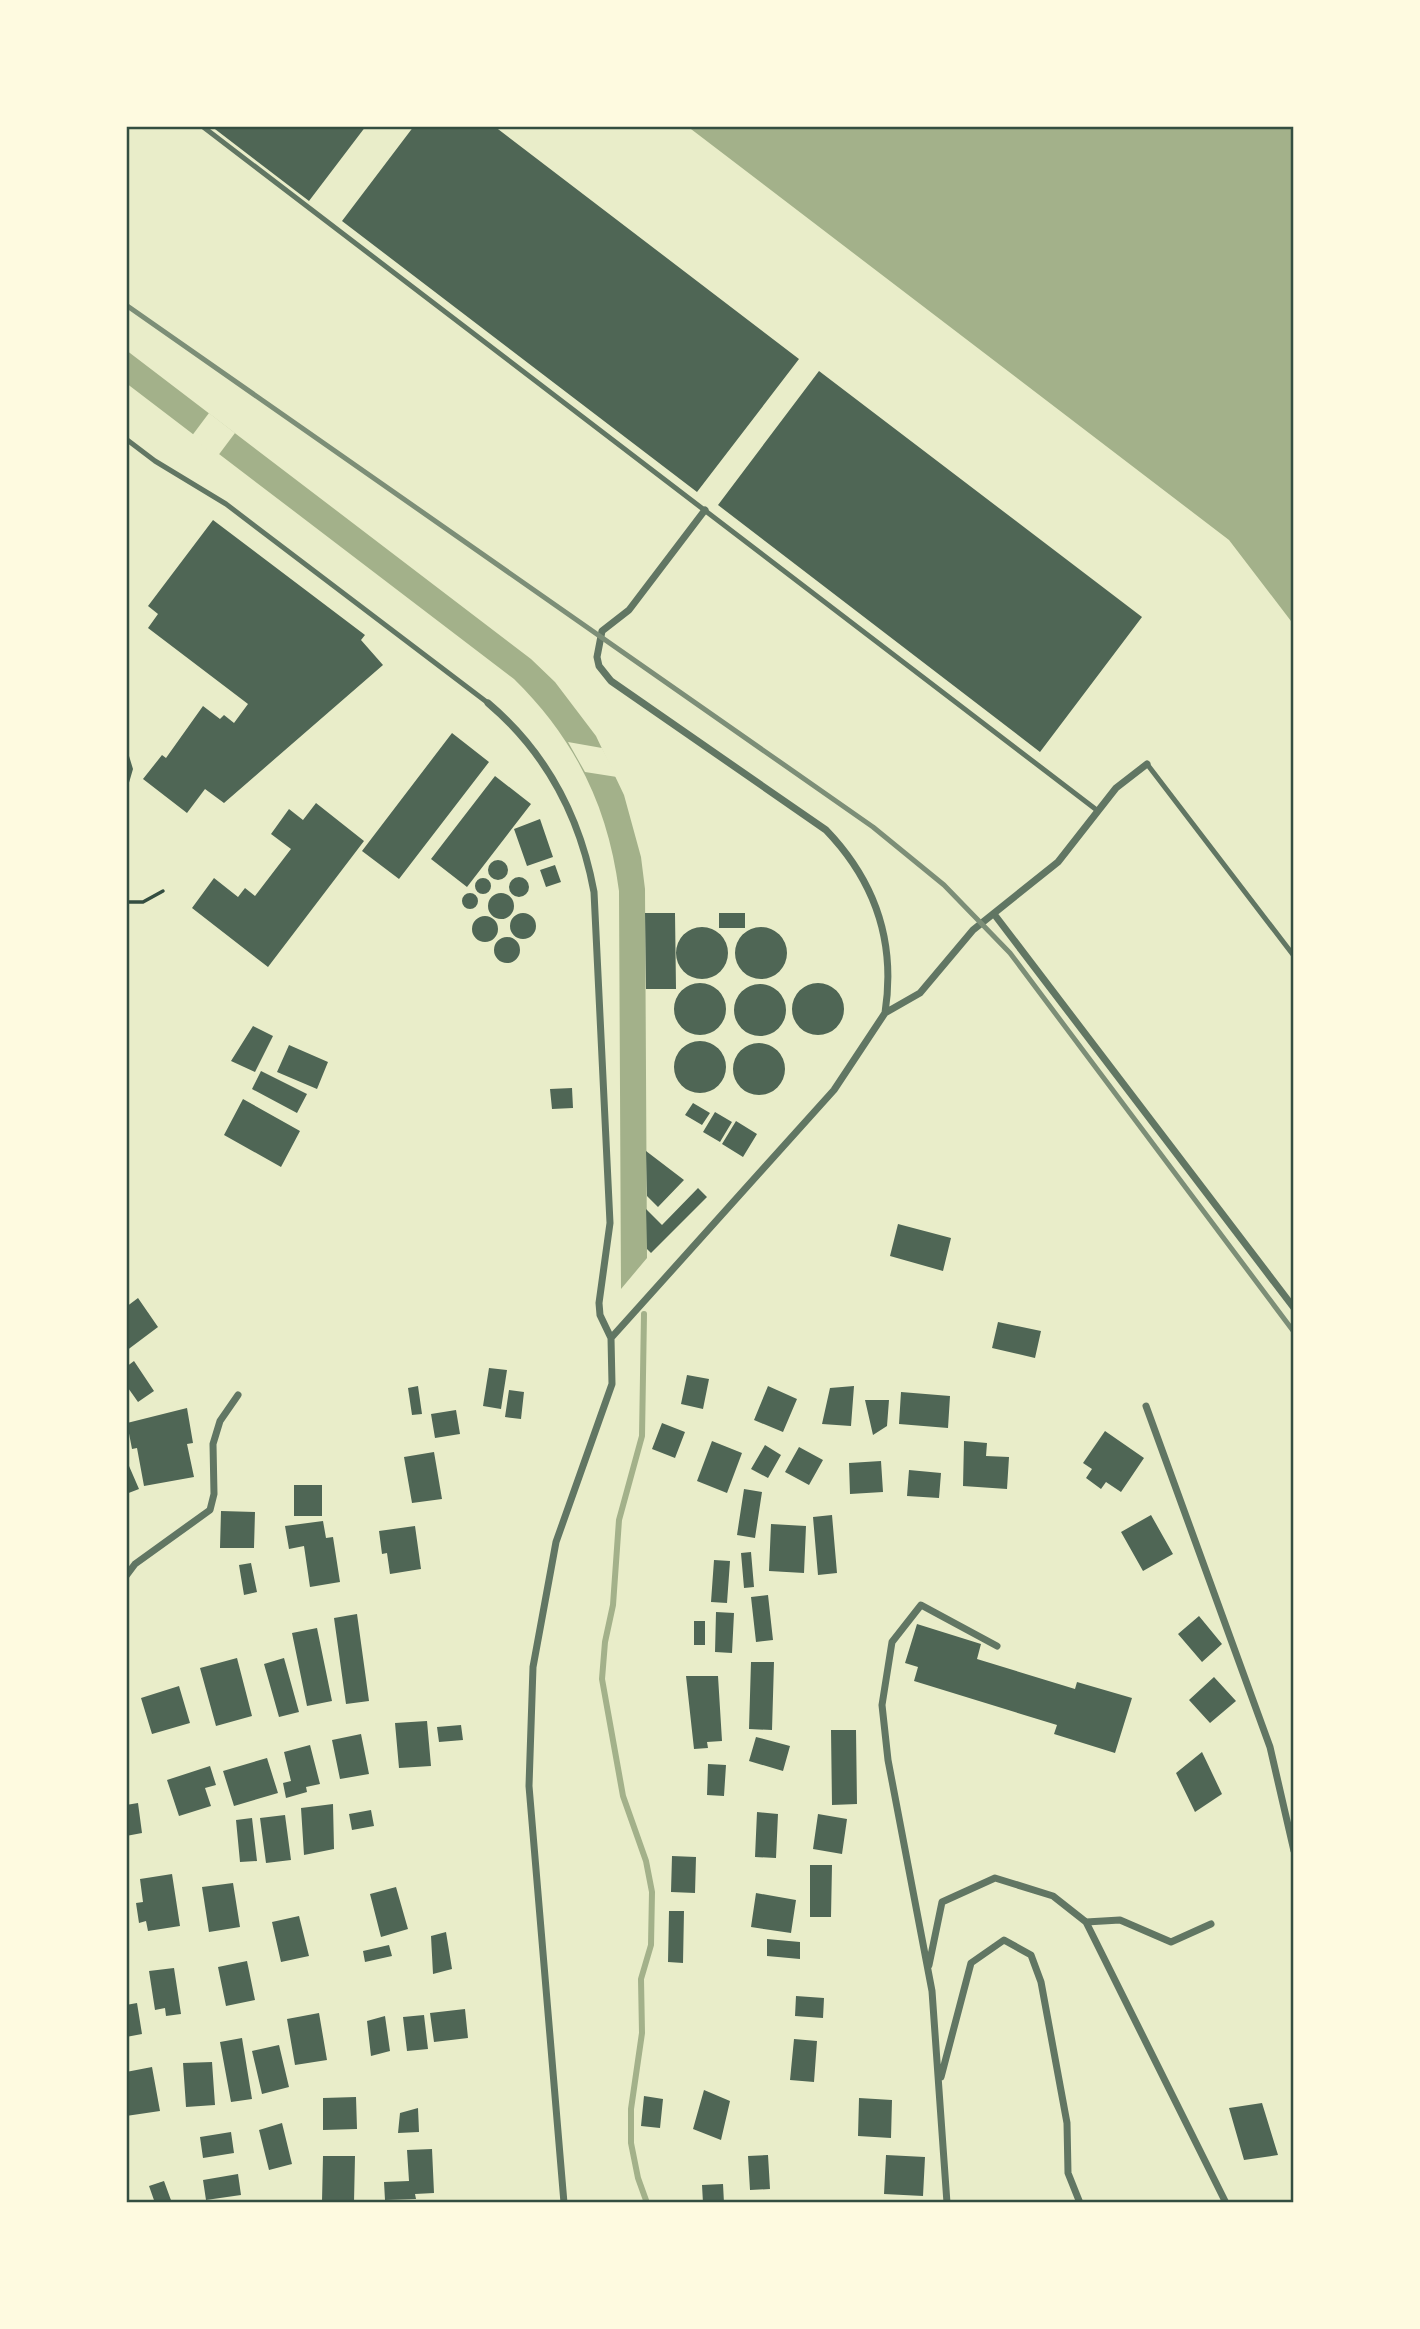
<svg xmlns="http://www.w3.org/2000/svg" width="1420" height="2329" font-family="'Varela Round',sans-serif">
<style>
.water{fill:#a3b18a}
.pier{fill:#e9edc9}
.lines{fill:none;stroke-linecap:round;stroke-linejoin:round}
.stream{stroke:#a3b18a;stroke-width:6}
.building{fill:#4f6655}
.path{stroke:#344e41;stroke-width:3.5}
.service{stroke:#617663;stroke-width:5}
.minor{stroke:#617663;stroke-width:7}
.rail{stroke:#7c8e77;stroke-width:5}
.neatline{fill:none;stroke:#344e41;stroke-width:2.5}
</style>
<rect width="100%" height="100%" fill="#e9edc9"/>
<path class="water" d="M687 126H1294V625L1229 540Z
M126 350 531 659 555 682 596 736 624 795 641 857 645 889 647 1258 621 1289 619 891C608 806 575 739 514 679L126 383Z"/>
<path class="pier" d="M209 413 235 433 217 457 191 437Z
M568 742 602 748 617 777 585 772Z"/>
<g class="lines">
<path class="stream" d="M644 1314 642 1436 619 1520 613 1605 605 1642 602 1679 623 1796 646 1861 652 1892 651 1945 641 1979 642 2033 631 2109V2143L638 2178 647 2203"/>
</g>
<path class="building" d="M211 126H366L309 201Z
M414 126H494L799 359 697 492 342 221Z
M819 371 1142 617 1040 752 718 505Z
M213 520 365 635 361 640 383 665 224 803 205 789 187 813 143 779 162 755 166 758 203 706 220 719 224 715 234 723 248 704 148 628 158 614 148 606Z
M452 733 489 762 399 879 362 851Z
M126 746 133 769 126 793Z
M495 776 531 804 467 887 431 859Z
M316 803 364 841 268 967 192 908 214 878 238 897 245 888 255 896 291 849 271 834 289 809 303 820Z
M540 819 553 857 527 866 514 829Z
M488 870a10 10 0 1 1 20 0a10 10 0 1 1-20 0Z
M555 865 561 882 546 887 540 870Z
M509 887a10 10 0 1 1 20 0a10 10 0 1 1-20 0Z
M475 886a8 8 0 1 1 16 0a8 8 0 1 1-16 0Z
M488 906a13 13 0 1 1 26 0a13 13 0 1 1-26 0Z
M462 901a8 8 0 1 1 16 0a8 8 0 1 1-16 0Z
M510 926a13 13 0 1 1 26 0a13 13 0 1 1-26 0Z
M645 913H675L676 989H646Z
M719 913H745V928H719Z
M472 929a13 13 0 1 1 26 0a13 13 0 1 1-26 0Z
M735 953a26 26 0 1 1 52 0a26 26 0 1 1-52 0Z
M676 953a26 26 0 1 1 52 0a26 26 0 1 1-52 0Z
M494 950a13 13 0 1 1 26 0a13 13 0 1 1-26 0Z
M792 1009a26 26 0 1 1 52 0a26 26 0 1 1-52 0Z
M674 1009a26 26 0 1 1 52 0a26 26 0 1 1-52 0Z
M734 1010a26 26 0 1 1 52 0a26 26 0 1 1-52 0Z
M253 1026 273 1036 255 1072 231 1061Z
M674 1067a26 26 0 1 1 52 0a26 26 0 1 1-52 0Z
M733 1069a26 26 0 1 1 52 0a26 26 0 1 1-52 0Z
M289 1045 328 1062 317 1089 277 1072Z
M261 1071 307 1094 297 1113 252 1089Z
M572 1088 573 1108 552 1109 550 1089Z
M243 1099 300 1131 281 1167 224 1135Z
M693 1103 710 1113 702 1125 685 1115Z
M715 1112 732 1122 720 1142 703 1132Z
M736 1121 757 1134 743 1157 722 1144Z
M646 1151 684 1180 658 1207 647 1196Z
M698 1188 707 1197 651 1253 647 1249 646 1209 662 1225Z
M898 1224 951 1238 943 1271 890 1256Z
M138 1298 158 1327 126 1351V1307Z
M998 1322 1041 1331 1035 1358 992 1348Z
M134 1361 154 1391 138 1402 126 1385V1367Z
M489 1368 507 1370 501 1409 483 1406Z
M687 1375 709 1379 703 1409 681 1404Z
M418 1386 422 1414 412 1415 408 1388Z
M768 1386 797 1399 783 1432 754 1420Z
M854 1386 851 1426 822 1424 830 1388Z
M509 1390 524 1392 521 1419 505 1417Z
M901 1392 950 1396 948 1428 899 1424Z
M865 1400H889L887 1426 873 1435Z
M187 1408 193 1443 187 1444 194 1477 144 1486 137 1448 132 1449 127 1423Z
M456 1410 460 1434 435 1438 431 1414Z
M662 1423 685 1432 675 1458 652 1449Z
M1105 1431 1144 1458 1121 1492 1106 1482 1101 1489 1086 1478 1092 1469 1083 1463Z
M712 1441 742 1453 727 1493 697 1481Z
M964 1441 987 1443 986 1456 1009 1457 1007 1489 963 1486Z
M765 1445 781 1455 768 1478 751 1469Z
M799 1447 823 1460 809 1485 785 1472Z
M434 1452 442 1499 412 1503 404 1457Z
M126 1459 139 1489 126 1494Z
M881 1461 883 1492 850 1494 849 1463Z
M909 1470 941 1473 939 1498 907 1496Z
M294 1485H322V1516H294Z
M744 1489 762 1492 755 1538 737 1535Z
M221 1511 255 1512 254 1548H220Z
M832 1515 837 1573 818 1575 813 1517Z
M1151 1515 1173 1554 1143 1571 1121 1532Z
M323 1521 326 1538 333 1537 340 1582 310 1587 304 1546 289 1549 285 1526Z
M771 1524 806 1526 804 1573 769 1571Z
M415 1526 421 1569 390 1574 387 1553 382 1554 379 1531Z
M751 1552 754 1587 744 1588 741 1553Z
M714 1560 730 1561 727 1603 711 1602Z
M251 1563 257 1592 244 1595 239 1565Z
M768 1595 773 1640 756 1642 751 1597Z
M716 1612 734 1613 732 1653 715 1652Z
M357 1614 369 1701 346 1704 334 1618Z
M1199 1616 1222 1644 1202 1662 1178 1634Z
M694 1621H705V1645H694Z
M917 1624 981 1644 977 1659 1075 1689 1077 1682 1132 1698 1115 1753 1054 1734 1057 1725 914 1681 918 1667 905 1663Z
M317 1628 332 1701 307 1706 292 1633Z
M237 1658 252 1716 216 1726 200 1668Z
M284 1658 299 1712 279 1717 264 1664Z
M751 1662H774L772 1730 749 1729Z
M686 1676H718L722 1741 707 1742 708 1748 694 1749Z
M1214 1677 1236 1701 1210 1723 1189 1700Z
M179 1686 190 1723 152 1734 141 1698Z
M427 1721 431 1766 399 1768 395 1723Z
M461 1725 463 1740 439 1742 437 1727Z
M831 1730H856L857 1804 832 1805Z
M361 1734 369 1774 340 1779 332 1740Z
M756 1737 790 1746 783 1771 749 1761Z
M310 1745 320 1784 306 1787 307 1792 286 1798 283 1783 291 1781 284 1752Z
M1202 1752 1222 1794 1195 1812 1176 1773Z
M267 1758 278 1793 234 1806 223 1771Z
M708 1764 726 1765 724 1796 707 1795Z
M210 1766 216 1785 205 1788 211 1806 179 1816 167 1780Z
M138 1803 142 1833 126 1836V1805Z
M333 1804 334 1849 304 1855 301 1808Z
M371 1810 374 1826 352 1830 349 1814Z
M757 1812 778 1814 776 1858 755 1857Z
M818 1814 847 1819 842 1854 813 1849Z
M285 1815 291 1860 266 1863 260 1818Z
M252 1818 257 1861 240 1862 236 1820Z
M672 1856 696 1857 695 1893 671 1892Z
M810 1865H832L831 1917H810Z
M172 1874 180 1926 148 1931 146 1921 139 1923 136 1903 143 1902 140 1879Z
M233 1883 240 1927 209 1932 202 1887Z
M396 1887 408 1929 381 1937 370 1894Z
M756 1893 796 1900 791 1933 751 1927Z
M669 1911H684L683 1963 668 1962Z
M299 1916 309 1956 281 1962 272 1922Z
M446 1932 452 1969 433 1974 431 1936Z
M767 1939 800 1942V1959L767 1956Z
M389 1945 392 1956 365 1962 363 1951Z
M247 1961 255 2000 226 2006 218 1967Z
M174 1968 181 2014 166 2016 165 2008 155 2010 149 1971Z
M796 1996 824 1998 823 2018 795 2016Z
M137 2003 142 2034 126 2037V2005Z
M465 2009 468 2038 434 2042 430 2013Z
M319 2013 327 2060 295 2065 287 2019Z
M424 2015 428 2049 407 2051 403 2017Z
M385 2016 390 2051 371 2056 367 2021Z
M242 2038 252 2099 231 2102 220 2042Z
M794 2039 817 2041 814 2082 790 2080Z
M279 2045 289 2087 262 2094 252 2051Z
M212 2062 215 2105 186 2107 183 2063Z
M152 2067 160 2111 126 2116V2072Z
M704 2090 730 2101 721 2140 693 2129Z
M644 2096 663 2099 660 2128 641 2126Z
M356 2097 357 2129 323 2130V2098Z
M859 2098 892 2100 891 2138 858 2136Z
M1262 2103 1278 2155 1244 2160 1229 2108Z
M418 2108 419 2132 398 2133 400 2113Z
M282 2123 292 2164 269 2170 259 2130Z
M231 2132 234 2153 203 2158 200 2137Z
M432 2149 434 2193 415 2194 416 2199 385 2200 384 2182 409 2181 407 2150Z
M768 2155 770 2189 750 2190 748 2156Z
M886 2155 925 2157 923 2196 884 2194Z
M323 2156H355L354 2202 322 2201Z
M238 2174 241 2195 206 2200 203 2180Z
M164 2181 172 2203H155L149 2186Z
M723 2184 724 2203H703L702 2185Z"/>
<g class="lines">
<path class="path" d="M126 902H143L163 891"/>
<path class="service" d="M202 126 1098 811
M126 439 155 461 226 504 488 703
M1147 764 1294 956"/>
<path class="minor" d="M705 510 629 610 602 631 597 657 599 666 611 681 826 830C876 882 896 942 885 1013L920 993 973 930 1058 862 1116 788 1147 764
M488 703C547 753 580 816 594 892L610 1223 599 1303 600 1315 611 1338
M994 914 1294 1308
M1146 1406 1270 1747 1294 1851
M126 1576 135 1564 210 1510 214 1494 213 1444 220 1421 238 1395
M1086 1922 1120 1920 1171 1942 1211 1924
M929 1965 942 1902 995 1878 1053 1896 1086 1922 1226 2203
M941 2077 971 1963 1004 1940 1031 1955 1041 1982 1067 2123 1068 2173 1080 2203
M564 2203 529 1786 533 1667 556 1542 612 1384 611 1338 834 1090 885 1013
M947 2203 932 1991 888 1760 882 1705 892 1642 921 1605 997 1646"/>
<path class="rail" d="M126 305 873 827 944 885 1010 953 1294 1332"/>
</g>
<rect width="1420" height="2329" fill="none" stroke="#fefae0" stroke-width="256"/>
<rect x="128" y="128" width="1164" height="2073" class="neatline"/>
</svg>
